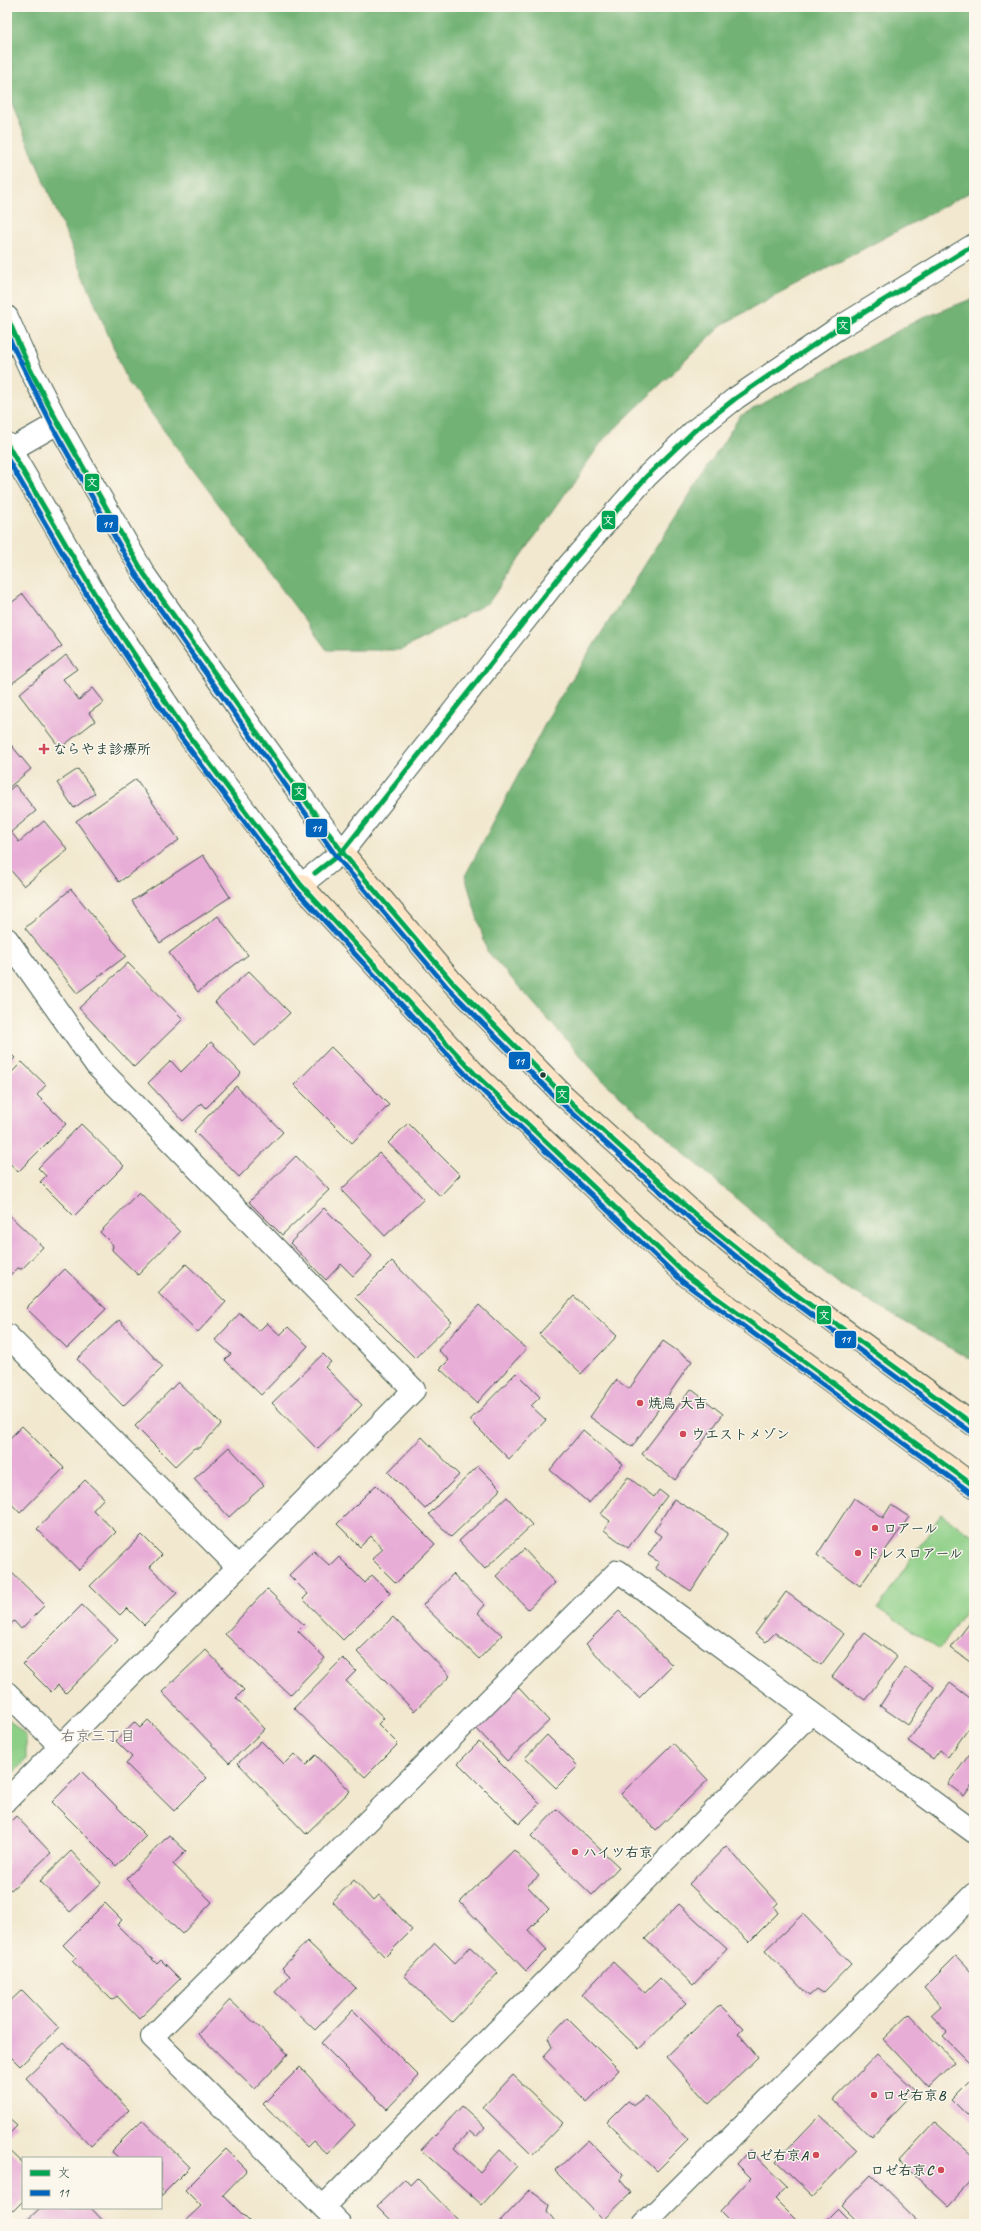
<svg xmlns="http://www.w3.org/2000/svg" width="981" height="2231" font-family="Caveat,'Klee One',sans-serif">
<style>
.green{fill:#8ecf87;stroke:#56865e}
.forest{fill:#72b274;stroke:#487854}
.building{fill:#e8add7}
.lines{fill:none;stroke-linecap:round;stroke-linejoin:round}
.minor-casing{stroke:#3f574b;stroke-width:24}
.tertiary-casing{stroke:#3f574b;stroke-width:24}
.secondary-casing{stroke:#3f574b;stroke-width:24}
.minor{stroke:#fff;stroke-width:22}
.tertiary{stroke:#fff;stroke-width:22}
.secondary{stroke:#fee4c5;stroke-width:22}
.bus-1-casing{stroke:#fbf7ec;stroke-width:8}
.bus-2-casing{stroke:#fbf7ec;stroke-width:8}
.bus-1{stroke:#00a651;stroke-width:5}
.bus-2{stroke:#0065bd;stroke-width:5}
.poi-dot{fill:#d1495b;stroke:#fbf7ec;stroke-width:1.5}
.bus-dot{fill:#1f3d34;stroke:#fbf7ec;stroke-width:1.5}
.labels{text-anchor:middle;stroke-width:3;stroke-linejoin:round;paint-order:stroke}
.poi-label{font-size:14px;font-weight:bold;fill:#1f3d34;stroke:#fbf7ec;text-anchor:start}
.neighbourhood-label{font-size:15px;fill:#65646d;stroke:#fbf7ec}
.line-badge{stroke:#fbf7ec;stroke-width:1.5}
.badge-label{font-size:11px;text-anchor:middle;font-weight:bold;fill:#fff}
</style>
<rect width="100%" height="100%" fill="#fbf7ec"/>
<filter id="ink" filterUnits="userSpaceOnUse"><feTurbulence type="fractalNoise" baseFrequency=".025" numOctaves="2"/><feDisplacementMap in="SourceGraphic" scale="8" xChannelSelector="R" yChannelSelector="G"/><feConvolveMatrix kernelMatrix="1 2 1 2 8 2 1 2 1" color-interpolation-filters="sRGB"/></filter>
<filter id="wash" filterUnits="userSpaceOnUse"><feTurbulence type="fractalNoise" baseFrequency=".012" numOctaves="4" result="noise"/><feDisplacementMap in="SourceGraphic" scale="16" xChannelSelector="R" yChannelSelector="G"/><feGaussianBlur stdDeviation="0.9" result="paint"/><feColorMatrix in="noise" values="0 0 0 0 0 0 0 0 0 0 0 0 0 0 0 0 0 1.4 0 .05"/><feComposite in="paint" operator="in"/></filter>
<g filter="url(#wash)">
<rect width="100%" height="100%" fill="#f2e8cf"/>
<path class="green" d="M941 1514 974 1536V1597L940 1649 878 1608Z
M7 1717 26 1736V1760L7 1779Z"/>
<path class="forest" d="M7 7H974V190L723 324 603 440 489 602 401 650H327L128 382 7 93Z
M974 298V1358L969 1359 834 1281 725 1189 601 1079 487 951 465 876 554 707 740 416 916 321Z"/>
<g id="blocks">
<path class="building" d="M23 594 62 646 7 687V606Z
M66 655 77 669 63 679 79 700 93 688 104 702 89 713 95 721 60 748 19 694Z
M7 740 31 769 7 789Z
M78 769 95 793 74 808 57 783Z
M136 779 179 840 119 882 76 821Z
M15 785 36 811 11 832 19 842 44 821 68 850 24 886 8 867 7 868V792Z
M203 855 230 897 160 943 132 901Z
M71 889 126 956 77 993 25 928Z
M218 916 248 955 198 992 169 953Z
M128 963 183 1019 134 1067 79 1008Z
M249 971 290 1013 255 1046 215 1002Z
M211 1042 241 1073 206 1108 202 1103 183 1121 148 1083 171 1061 181 1072Z
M331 1047 389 1105 352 1143 294 1085Z
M7 1050 15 1058 7 1066Z
M22 1062 46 1085 37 1095 66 1124 18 1172 7 1160V1077Z
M236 1086 283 1132 239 1177 194 1131Z
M408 1123 460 1175 440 1196 388 1143Z
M81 1124 124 1166 74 1216 40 1182 46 1176 38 1168Z
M379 1153 424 1199 385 1236 341 1190Z
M296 1156 329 1190 282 1235 249 1202Z
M139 1192 180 1232 138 1275 112 1250 113 1245 100 1232Z
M324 1208 372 1256 353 1276 341 1264 326 1280 290 1243Z
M7 1213 43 1247 22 1269 17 1268 9 1276 7 1275Z
M392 1261 452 1322 415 1358 355 1298Z
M186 1264 226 1302 198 1332 158 1293Z
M65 1269 106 1309 67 1348 26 1308Z
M574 1296 617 1336 581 1374 539 1334Z
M479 1305 526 1349 477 1403 440 1369 449 1360 438 1350Z
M240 1313 259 1331 267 1323 280 1335 288 1327 308 1346 261 1395 225 1360 231 1354 215 1340Z
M119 1320 163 1367 123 1406 77 1359Z
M663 1341 692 1361 632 1447 590 1417 616 1380 629 1389Z
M323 1354 331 1362 325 1367 362 1405 317 1449 272 1403Z
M516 1373 540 1397 531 1406 546 1420 509 1459 470 1420Z
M178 1382 221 1424 199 1448H194L175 1466 135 1426Z
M691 1389 723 1414 675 1480 642 1454Z
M22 1426 64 1468 20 1513 7 1499V1441Z
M583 1430 623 1464 589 1503 550 1470Z
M422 1437 459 1475 425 1509 388 1472Z
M229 1447 264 1485 229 1517 194 1479Z
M478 1466 501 1489 451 1537 429 1514Z
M628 1477 654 1497 659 1490 667 1496 628 1548 604 1530 610 1521 601 1514Z
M85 1480 104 1498 93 1510 116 1532 79 1570 37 1529Z
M376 1485 435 1544 396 1583 372 1559 383 1549 371 1536 360 1547 337 1524Z
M507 1497 532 1525 485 1569 459 1541Z
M854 1498 883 1518 891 1505 909 1517 860 1586 817 1555Z
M674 1499 728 1533 691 1591 655 1568 659 1562 648 1555 661 1536 654 1531Z
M142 1535 162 1555 150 1567 177 1593 144 1625 127 1608 120 1615 90 1586Z
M524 1549 555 1583 528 1609 496 1576Z
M314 1551 330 1566 339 1557 365 1583 372 1575 390 1593 343 1640 303 1599 308 1594 289 1575Z
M7 1568 45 1605 21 1629 14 1621 7 1628Z
M453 1574 485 1605 478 1613 502 1635 479 1659 423 1605Z
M267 1589 304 1625 298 1631 325 1658 290 1695 225 1634Z
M786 1592 844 1634 821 1665 775 1633 766 1642 755 1634Z
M82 1605 118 1640 66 1693 58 1685 51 1692 23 1664Z
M619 1611 672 1665 639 1698 586 1644Z
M393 1617 450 1676 414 1711 357 1652Z
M974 1617V1665L951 1648Z
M865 1633 897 1657 865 1700 832 1677Z
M206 1650 244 1690 236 1698 265 1729 229 1763 162 1692Z
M343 1658 356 1671 346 1681 384 1718 378 1724 398 1744 365 1777 294 1708Z
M905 1667 934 1687 908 1725 880 1706Z
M950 1683 974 1701V1721L948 1757 940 1750 933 1759 908 1741Z
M517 1686 549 1721 507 1761 474 1726Z
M148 1720 207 1778 174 1811 126 1764 132 1757 116 1741 134 1722 140 1728Z
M547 1735 578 1766 556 1788 525 1758Z
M261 1741 284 1764 294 1754 306 1765 316 1755 350 1791 306 1834 238 1763Z
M479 1742 540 1803 519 1824 458 1763Z
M673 1743 708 1780 656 1830 621 1794Z
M974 1748V1782L964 1796 948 1784Z
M82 1772 146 1836 116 1866 52 1802Z
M557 1809 619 1867 592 1895 531 1836Z
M16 1816 51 1853 11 1890 7 1886V1825Z
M169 1835 186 1851 173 1864 212 1902 182 1934 126 1879Z
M726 1846 778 1903 774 1907 778 1913 749 1942 689 1884Z
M514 1850 539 1876 527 1886 549 1909 528 1930 547 1950 526 1971 460 1902Z
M71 1851 101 1883 70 1912 40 1881Z
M354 1880 373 1901 379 1895 412 1930 385 1957 332 1901Z
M105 1903 122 1920 117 1925 157 1964 161 1960 180 1979 139 2019 117 1996 112 2000 72 1961 76 1958 63 1945Z
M679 1904 727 1949 693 1985 645 1939Z
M803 1914 851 1964 823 1993 817 1989 809 1996 765 1950Z
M307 1941 356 1988 315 2030 275 1992 290 1976 282 1968Z
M435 1943 455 1963 470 1947 498 1973 452 2022 404 1976Z
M956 1956 974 1975V2057L969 2062 943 2036 947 2032 931 2015 941 2006 924 1988Z
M613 1962 645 1993 660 1978 686 2003 639 2049 582 1995Z
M22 1990 59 2028 20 2066 7 2053V2004Z
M230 2000 288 2054 255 2089 198 2034Z
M720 2005 743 2028 738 2033 758 2057 709 2104 666 2057Z
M353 2010 419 2076 387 2109 321 2043Z
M909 2014 954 2062 928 2087 883 2039Z
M567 2018 619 2070 587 2102 543 2057 552 2047 548 2038Z
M64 2042 129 2110 91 2146 26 2078Z
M877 2054 915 2090 871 2137 833 2100Z
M300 2067 355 2125 327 2154 313 2141 307 2147 263 2104Z
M513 2075 563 2123 532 2155 483 2107Z
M974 2078V2122L952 2100Z
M646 2096 688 2140 657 2171 607 2122 628 2101 634 2105Z
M462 2106 485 2127 476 2137 469 2131 454 2148 480 2172 500 2150 517 2166 482 2205 421 2150Z
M820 2115 857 2150 813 2196 776 2161Z
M7 2117 17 2126 7 2136Z
M142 2120 190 2167 161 2196V2158H119L111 2151Z
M935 2122 974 2157V2178L948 2206 899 2161Z
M588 2140 623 2175 620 2180 631 2193 603 2220 555 2171Z
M7 2148 23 2163V2201L13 2211 7 2205Z
M226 2149 247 2170 223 2195 252 2224H182L201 2206 185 2190Z
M749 2150 787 2187 775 2199 800 2224H733L720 2211 751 2178 737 2164Z
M871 2175 920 2223 919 2224H861L842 2205Z
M417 2178 461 2223 460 2224H395L377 2206 405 2179 410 2185Z
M530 2190 549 2205 547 2211 557 2224H498Z
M40 2208H91L106 2224H23Z
M838 2208 854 2224H822Z"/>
</g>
</g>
<g filter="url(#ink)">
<use href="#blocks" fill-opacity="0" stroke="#3f574b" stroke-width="1"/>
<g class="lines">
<g class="minor-casing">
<path id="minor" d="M7 939 96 1065 414 1390 7 1800
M7 1335 238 1567
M7 1693 60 1746
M323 2207 810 1714
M340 2224 152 2037 618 1571 974 1832
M644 2224 974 1894"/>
</g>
<g class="tertiary-casing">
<path id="tertiary" d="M7 317 30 369 58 423 144 574 250 725 342 852
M7 444 100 603 185 731 301 885 342 852 568 566 647 476 694 431 736 398 837 329 974 245
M7 452 58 423"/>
</g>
<g class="secondary-casing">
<path id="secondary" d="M342 852 453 983 562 1094 699 1218 783 1285 974 1425
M301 885 475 1074 687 1276 974 1486"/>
</g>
<use href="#minor" class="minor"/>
<use href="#tertiary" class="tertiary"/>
<use href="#secondary" class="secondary"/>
<g class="bus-1-casing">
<path id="bus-1" d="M7 317 30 369 58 423 144 574 342 852 453 983 562 1094 699 1218 783 1285 974 1425
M7 444 100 603 185 731 301 885 475 1074 687 1276 974 1486
M315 873 342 852 568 566 647 476 694 431 736 398 837 329 974 245"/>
</g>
<g class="bus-2-casing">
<path id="bus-2" d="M7 334 52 426 138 578 336 856 448 988 557 1099 695 1223 779 1291 970 1431
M7 458 94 607 179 735 296 890 470 1079 683 1282 970 1492"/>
</g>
<use href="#bus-1" class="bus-1"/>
<use href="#bus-2" class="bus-2"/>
</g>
</g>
<g class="poi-dot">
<path d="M42 743h4v4h4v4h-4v4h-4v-4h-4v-4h4z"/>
<circle cx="640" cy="1403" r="4"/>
<circle cx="683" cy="1434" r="4"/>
<circle cx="875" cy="1528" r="4"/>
<circle cx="858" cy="1553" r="4"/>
<circle cx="575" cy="1852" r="4"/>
<circle cx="874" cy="2095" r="4"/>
<circle cx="816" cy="2155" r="4"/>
<circle cx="941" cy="2170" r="4"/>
</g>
<circle class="bus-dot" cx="543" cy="1075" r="3.5"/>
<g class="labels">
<g class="poi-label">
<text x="53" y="754">ならやま診療所</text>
<text x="648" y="1408">焼鳥 大吉</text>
<text x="691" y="1439">ウエストメゾン</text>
<text x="883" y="1533">ロアール</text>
<text x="866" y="1558">ドレスロアール</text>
<text x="583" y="1857">ハイツ右京</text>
<text x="882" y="2100">ロゼ右京B</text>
<text x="808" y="2160" text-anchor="end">ロゼ右京A</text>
<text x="933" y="2175" text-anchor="end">ロゼ右京C</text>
</g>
<g class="neighbourhood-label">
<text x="98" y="1741">右京三丁目</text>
</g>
</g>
<g class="line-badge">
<rect x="836" y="316" width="15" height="19" rx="4" fill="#00a651"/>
<rect x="84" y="473" width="16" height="19" rx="4" fill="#00a651"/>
<rect x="601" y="510" width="15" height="20" rx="4" fill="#00a651"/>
<rect x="96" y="514" width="23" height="19" rx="4" fill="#0065bd"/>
<rect x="291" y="782" width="16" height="19" rx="4" fill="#00a651"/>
<rect x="305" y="818" width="23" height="20" rx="4" fill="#0065bd"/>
<rect x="508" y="1051" width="23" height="19" rx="4" fill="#0065bd"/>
<rect x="555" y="1085" width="15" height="19" rx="4" fill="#00a651"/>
<rect x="816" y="1305" width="16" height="20" rx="4" fill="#00a651"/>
<rect x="834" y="1330" width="23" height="19" rx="4" fill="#0065bd"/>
</g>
<g class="badge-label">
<text x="843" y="329">文</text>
<text x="92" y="486">文</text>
<text x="608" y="524">文</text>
<text x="107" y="528">11</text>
<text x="299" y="795">文</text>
<text x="316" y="832">11</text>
<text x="519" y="1065">11</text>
<text x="562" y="1098">文</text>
<text x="824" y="1319">文</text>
<text x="845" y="1343">11</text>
</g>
<rect width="981" height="2231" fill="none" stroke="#fbf7ec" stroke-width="24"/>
<rect x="22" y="2157" width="140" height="52" fill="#fbf7ec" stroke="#a3ada2"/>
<rect x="30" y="2170" width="20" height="6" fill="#00a651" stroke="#a3ada2"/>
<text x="58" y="2177" font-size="12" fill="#1f3d34">文</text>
<rect x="30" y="2190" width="20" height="6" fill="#0065bd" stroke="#a3ada2"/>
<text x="58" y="2197" font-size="12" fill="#1f3d34">11</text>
</svg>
